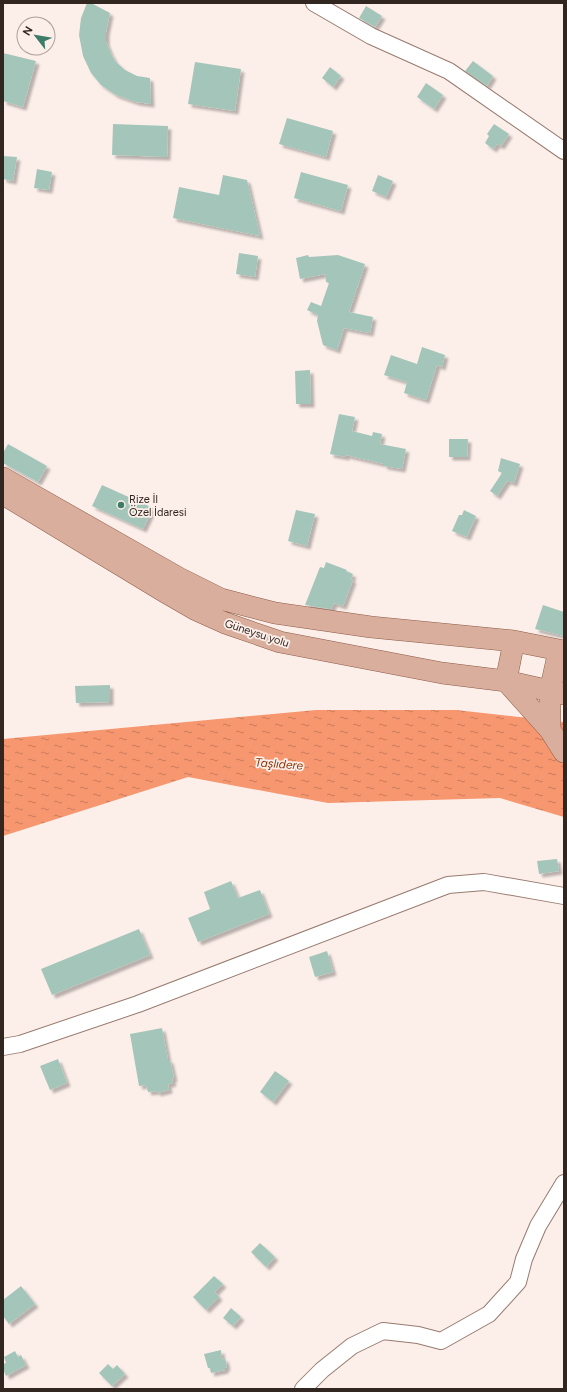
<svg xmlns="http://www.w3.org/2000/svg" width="567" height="1392" font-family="Figtree,sans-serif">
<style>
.water{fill:url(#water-ripples)}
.building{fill:#a4c6ba;filter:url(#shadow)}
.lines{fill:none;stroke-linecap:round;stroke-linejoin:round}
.minor-casing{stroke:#977b6f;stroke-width:18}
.major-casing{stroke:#8e5b47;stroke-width:22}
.minor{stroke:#fff;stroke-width:16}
.major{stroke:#d9ae9d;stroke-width:21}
.poi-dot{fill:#3c7c69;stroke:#fcefea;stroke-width:1.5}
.labels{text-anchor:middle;stroke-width:3.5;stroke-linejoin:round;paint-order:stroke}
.poi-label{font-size:11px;fill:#322621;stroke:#fcefea;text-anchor:start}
.street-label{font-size:11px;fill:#322621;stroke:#fcefea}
.water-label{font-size:12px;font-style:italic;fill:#883304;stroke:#fcefea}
</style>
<defs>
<pattern id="water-ripples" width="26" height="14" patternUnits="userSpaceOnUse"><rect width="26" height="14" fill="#f7976f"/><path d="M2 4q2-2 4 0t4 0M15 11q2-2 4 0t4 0" fill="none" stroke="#c97b5b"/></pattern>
<filter id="shadow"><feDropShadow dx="3.5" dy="3.5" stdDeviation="1" flood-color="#0004"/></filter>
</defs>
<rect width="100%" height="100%" fill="#fcefea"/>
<path class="water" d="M316 710H456L564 722V817L500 798 328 803 188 777 3 836V739Z"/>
<path class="building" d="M87 3H91L110 13 106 32V42L110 52 115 61 125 70 137 76 150 78 151 104 136 102 116 95 101 85 91 73 83 56 79 35 81 18Z
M366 6 382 16 375 27 359 18Z
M3 53 36 61 23 107 3 101Z
M473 61 493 76 487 86 465 71Z
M195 62 241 69 235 111 188 104Z
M330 67 341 76 333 87 322 78Z
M426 83 443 95 434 109 417 97Z
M287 118 333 131 326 157 279 144Z
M113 124 168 126 167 157 112 155Z
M494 124 509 134 501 146 497 144 493 149 485 143 489 136 487 134Z
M3 156 17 157 13 181 3 179Z
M37 169 52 172 49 190 34 188Z
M301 172 348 185 341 211 294 198Z
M223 175 247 180 260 236 173 218 179 187 219 195Z
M378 175 393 181 386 197 372 191Z
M239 253 258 256 255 277 236 274Z
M308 255 309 257 338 255 365 264 349 312 373 317 370 333 344 328 337 350 323 345 317 321 318 315 307 310 311 302 321 306 329 283 326 282 325 274 300 279 296 258Z
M422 347 445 355 442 367 437 365 426 400 404 393 407 382 384 375 391 355 417 364Z
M310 370 311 404H296L295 371Z
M339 414 355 417 352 431 372 436 373 432 382 434 380 444 406 449 402 469 384 466V464L346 455V457L330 454Z
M449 439H468L467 457H449Z
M8 444 47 466 38 482 3 463V453Z
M501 458 520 464 514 483 507 481 497 496 490 491 502 473 498 471Z
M102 485 153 508 143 529 92 506Z
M296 510 315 514 307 546 288 541Z
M464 510 476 516 467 537 452 531 459 515H462Z
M326 562 347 570 346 571 353 574 351 579 353 580 343 606 334 603 331 609 305 605 320 567 324 568Z
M543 605 564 612V636L535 629Z
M110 685V702L76 703 75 686Z
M557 859 559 871 539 874 537 861Z
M231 881 238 898 260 890 269 914 198 942 188 918 210 909 204 892Z
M139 929 150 955 52 995 41 969Z
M327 951 333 972 315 977 309 957Z
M162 1028 168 1060H170L174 1078 172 1079 173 1083 168 1084 169 1090 157 1093V1091L148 1092 146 1085 139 1086 130 1034Z
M58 1059 67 1083 50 1090 40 1066Z
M275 1071 289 1081 273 1102 260 1092Z
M260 1243 275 1257 266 1267 251 1252Z
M214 1276 223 1284 215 1292 219 1297 206 1310 193 1297Z
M21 1286 35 1304 9 1324 3 1316V1300Z
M231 1308 241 1317 233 1326 223 1318Z
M221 1350 222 1359 225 1358 227 1367 225 1368V1370L211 1373 210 1368H208L204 1354Z
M15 1351 18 1357 21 1355 26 1365 6 1376 3 1369V1364L6 1363 4 1357Z
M108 1364 113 1369 117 1365 125 1374 112 1386 99 1373Z"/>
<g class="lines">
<g class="minor-casing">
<path id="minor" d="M314 3 371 36 449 71 564 151
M3 1047 20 1044 138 1004 448 885 484 882 564 896
M303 1389 322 1370 352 1346 383 1331 418 1335 441 1341 489 1314 518 1282 524 1259 538 1226 564 1183"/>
</g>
<g class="major-casing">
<path id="major" d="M3 478 179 578 221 599 275 613 371 627 514 641 564 651
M3 494 165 592 196 610 225 623 280 642 442 673 506 681 564 694
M514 641 506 681 550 730 564 752
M550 730V691L559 650"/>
</g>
<use href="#minor" class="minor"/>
<use href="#major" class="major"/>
</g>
<circle class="poi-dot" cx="121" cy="505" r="4"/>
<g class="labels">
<g class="poi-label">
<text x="129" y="503">Rize İl<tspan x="129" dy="13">Özel İdaresi</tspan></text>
</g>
<g class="street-label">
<text transform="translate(257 633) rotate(18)" y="4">Güneysu yolu</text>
</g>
<g class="water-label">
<text transform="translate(279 764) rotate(4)" y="4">Taşlıdere</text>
</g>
</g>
<rect width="567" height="1392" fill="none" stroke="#322621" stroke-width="8"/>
<g transform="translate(36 36) rotate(301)"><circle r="19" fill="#fcefea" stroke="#ab9f9a"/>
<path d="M0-3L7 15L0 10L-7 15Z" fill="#3c7c69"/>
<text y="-6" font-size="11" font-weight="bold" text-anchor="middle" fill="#322621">N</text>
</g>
</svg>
